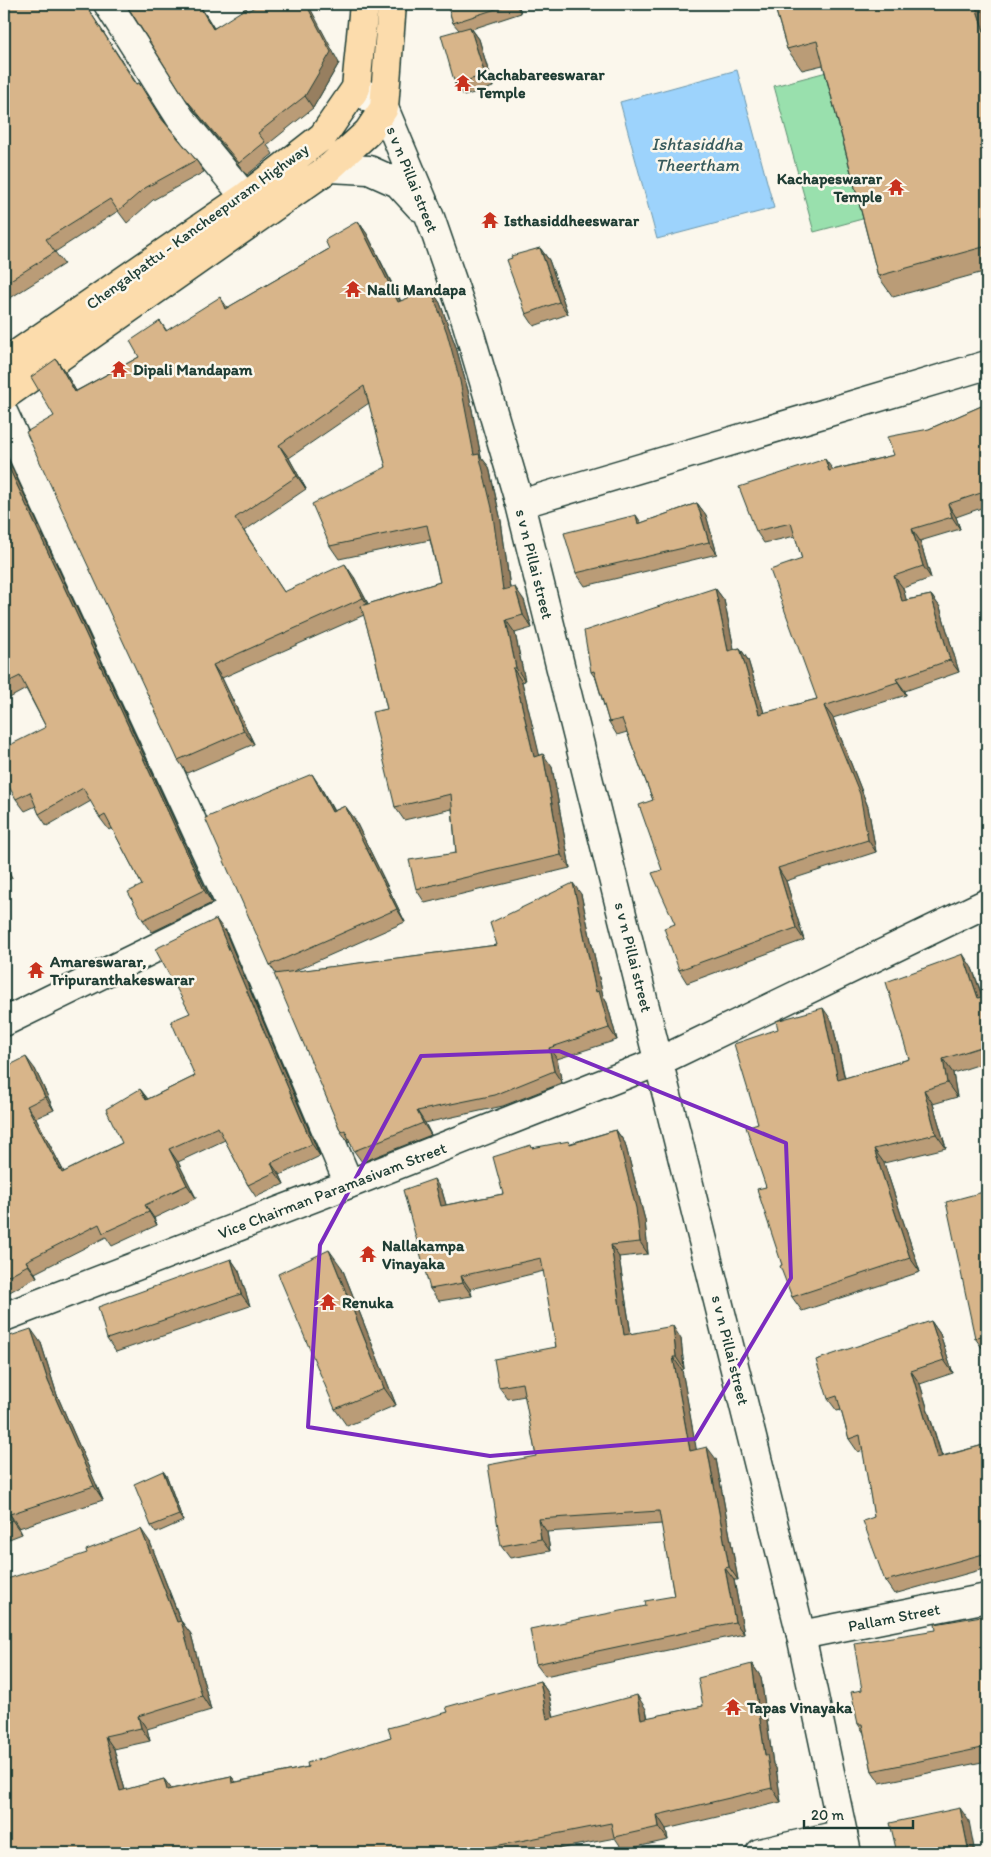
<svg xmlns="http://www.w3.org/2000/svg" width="991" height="1857" font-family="Itim,sans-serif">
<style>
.green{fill:#99e0ad;stroke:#5c8e70}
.water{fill:#9dd3fc;stroke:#6b97ac}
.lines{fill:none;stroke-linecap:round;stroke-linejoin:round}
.street-casing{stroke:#1f3d34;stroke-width:31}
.secondary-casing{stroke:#1f3d34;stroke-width:31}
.highway-casing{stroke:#1f3d34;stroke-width:31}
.street{stroke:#fbf7ec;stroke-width:28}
.secondary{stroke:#fbf7ec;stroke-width:28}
.highway{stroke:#fcdcac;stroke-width:28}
.wall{fill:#ba9c77;stroke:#1f3d34;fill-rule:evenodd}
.shaded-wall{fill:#977f61;stroke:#1f3d34}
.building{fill:#d8b58a;stroke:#1f3d34}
.marked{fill:none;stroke:#7b2cbf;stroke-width:4;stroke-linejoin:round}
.labels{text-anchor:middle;stroke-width:5;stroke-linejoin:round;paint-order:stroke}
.poi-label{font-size:16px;font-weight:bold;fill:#1f3d34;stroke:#fbf7ec;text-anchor:start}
.street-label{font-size:16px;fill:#1f3d34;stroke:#fbf7ec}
.water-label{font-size:18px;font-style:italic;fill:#385b5c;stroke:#fbf7ec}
</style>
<rect width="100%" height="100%" fill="#fbf7ec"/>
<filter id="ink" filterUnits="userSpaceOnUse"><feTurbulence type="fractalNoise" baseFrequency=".02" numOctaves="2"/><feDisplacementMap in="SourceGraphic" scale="10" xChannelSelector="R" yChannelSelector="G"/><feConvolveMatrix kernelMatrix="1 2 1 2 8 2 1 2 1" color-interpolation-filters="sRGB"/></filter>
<g filter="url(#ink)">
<path class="green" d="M838 69 866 218 814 232 774 86Z"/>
<path class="water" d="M737 70 774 208 657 239 620 102Z"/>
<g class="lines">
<g class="street-casing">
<path id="street" d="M108 4 181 119 245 197
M4 414 233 910 349 1184
M4 1022 233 910
M4 1317 349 1184 660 1061
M801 1635 987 1598
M760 1853 843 1834"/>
</g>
<g class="secondary-casing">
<path id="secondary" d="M356 88 384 108 431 220 467 324 520 504 801 1635 847 1853
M329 168 369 170 398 183 420 207
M520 504 987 365
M660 1061 987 903"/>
</g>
<g class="highway-casing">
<path id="highway" d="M4 363 245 197 323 136 356 88 364 4
M4 396 329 168 368 132 384 108 392 4"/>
</g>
<use href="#street" class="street"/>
<use href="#secondary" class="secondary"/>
<use href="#highway" class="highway"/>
</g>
<path class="wall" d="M4 4H85L137 84 139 83 164 121 196 160 204 172 153 200 127 223 118 211 55 252 64 264 4 302Z
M126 4H199L214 28 248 11 339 63 313 108 267 145 273 154 247 175 194 110Z
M447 4H518L521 13 472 29 479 39 493 87 464 96 455 84 459 30 453 23Z
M774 4H983L987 16V271L893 297 878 276 823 65 802 70 787 49Z
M358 221 367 234 401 301 431 289 440 303 456 347 469 394 481 457 489 467 501 521 510 588 524 600 532 628 515 633 525 681 522 682 539 755 552 767 570 868 425 903 416 889 456 853 452 809 404 820 395 807 387 709 373 648 364 615 222 678 254 744 187 773 178 760 54 416 56 359 65 372 76 391 139 357 160 321 167 331 227 308 329 249ZM369 403 386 467 330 546 339 559 430 540 440 582 368 604 354 577 284 592 244 531 306 489 289 458Z
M540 248 549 260 568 314 534 326 526 314 512 258Z
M987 392V506L956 517 960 529 920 541 931 578 903 588 906 600 931 595 940 607 959 672 905 691 906 695 833 718 868 807 876 852 786 881 804 940 687 983 679 970 675 924 662 870 653 800 627 732 617 735 609 722 596 679 591 672 715 588 724 600 734 649 740 648 748 660 764 713 817 699 802 559 795 536 764 543 756 531 832 470 894 455 929 429 986 404Z
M4 453 7 457 212 903 152 932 143 920 142 885 112 828 109 830 100 818 91 801 47 826 39 814 36 806 25 811 16 799 46 727 26 689 4 701Z
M697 503 706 515 717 554 585 586 576 573 641 523Z
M320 786 334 811 345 806 354 818 405 922 292 972 497 945 581 894 603 996 607 1003 617 1040 557 1059 562 1083 503 1106 425 1123 431 1135 362 1162 354 1151 350 1142 349 1143 341 1132 276 974 270 965Z
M4 862 12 878 4 882Z
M225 931 320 1156 280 1175 284 1184 256 1197 248 1185 225 1140 178 1162 196 1198 154 1218 157 1225 112 1246 106 1237 35 1273 37 1277 6 1294V1293H4V1068L35 1069 54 1110 36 1118 64 1172 122 1143 140 1089 148 1099 195 1076 190 1013Z
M972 968 983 997 987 995V1062L953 1073 957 1097 933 1104 946 1148 884 1163 920 1272 802 1311 792 1297 782 1265 766 1187 758 1123 778 1029 832 1021 845 1078 909 1059Z
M616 1130 625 1143 645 1220 648 1254 619 1257 631 1334 681 1339 684 1369 682 1370 696 1450 716 1459 738 1580H734L744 1634 545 1676 536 1664 646 1606 674 1596 662 1524 547 1532 550 1551 510 1558 501 1546 536 1456 525 1396 508 1399 499 1387 556 1347 544 1271 470 1289 472 1296 439 1301 430 1289 442 1191 446 1205 503 1194 532 1148 571 1143Z
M987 1191V1352H985L975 1338Z
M231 1259 239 1271 250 1306 116 1352 107 1339Z
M342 1268 396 1405 347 1426 335 1409Z
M931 1321 940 1334 953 1373 920 1384 942 1456 987 1444V1568L894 1594 885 1581 863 1450 858 1452 849 1439 841 1410 837 1411 828 1399Z
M4 1338 41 1343 57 1395 103 1500 19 1528 22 1534 4 1541Z
M163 1471 167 1477 183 1521 156 1533 151 1526Z
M150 1542 181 1621 191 1634 211 1710 147 1729 150 1741 114 1749 125 1790 164 1779 171 1789 231 1776 236 1782 308 1767 391 1737 448 1712 540 1681 549 1694 554 1718 646 1709 648 1718 703 1706 752 1664 761 1677 773 1764 776 1768 781 1802 666 1829 668 1840 623 1850 615 1838 537 1853H4Z
M987 1615V1761L880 1783 872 1771 864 1733 858 1724 862 1690 936 1630Z"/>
<path class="shaded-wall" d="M198 4H199L221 41 213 29Z
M306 4H308L339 63 313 108 305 96Z
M515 4H518L521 13Z
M975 4H983L987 16V41Z
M470 27 479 39 493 87 485 75Z
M358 221 367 234 407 315 398 302Z
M540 248 549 260 568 314 559 302Z
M431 289 440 303 456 347 469 394 481 457 489 467 501 521 512 603 503 590 474 455Z
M220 297 229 310 225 309Z
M56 359 65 372 84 405 75 392Z
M279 445 289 458 306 489 297 476Z
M4 453 7 457 212 903 204 890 4 457Z
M825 459 834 471H829Z
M697 503 706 515 717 554 709 542Z
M948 504 956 517 960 529 952 517Z
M636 515 644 527 638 524Z
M912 529 920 541 931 578 923 566Z
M345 564 354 577 372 611 363 598Z
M894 576 903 588 910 613 902 601Z
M515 587 524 600 532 628 523 615Z
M715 588 724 600 737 663 728 651Z
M931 595 940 607 959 672 950 660Z
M506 620 515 633 525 681 516 668Z
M740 648 748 660 768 726 759 714Z
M213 665 222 678 254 744 244 731Z
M513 668 522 682 543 770 534 757Z
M896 679 905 691 906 695 898 682Z
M824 706 833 718 868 807 876 852 868 840Z
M543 754 552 767 570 868 561 855Z
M312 774 320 786 340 824 332 812Z
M345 806 354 818 405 922 397 909Z
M4 862 12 878 4 866Z
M778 868 786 881 804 940 796 928Z
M573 883 581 894 603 996 607 1003 617 1040 609 1028 596 992Z
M216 919 225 931 320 1156 312 1144Z
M963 954 972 968 987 1010 978 998Z
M823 1008 832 1021 848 1094 838 1080Z
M549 1048 557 1059 562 1083 554 1071Z
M26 1057 35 1069 54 1110 45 1097Z
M943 1059 953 1073 957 1097 947 1083Z
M140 1089 149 1101 146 1100Z
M924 1090 933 1104 946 1148 936 1134Z
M27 1106 36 1118 71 1186 62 1173Z
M417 1111 425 1123 431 1135 423 1123Z
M616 1130 625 1143 645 1220 648 1254 640 1242Z
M169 1149 178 1162 196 1198 187 1185Z
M874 1149 884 1163 920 1272 910 1258Z
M271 1163 280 1175 284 1184 275 1172Z
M434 1179 442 1191 450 1218 441 1206Z
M145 1205 154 1218 157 1225 149 1212Z
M611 1245 619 1257 633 1348 624 1335Z
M329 1250 342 1268 396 1405 384 1388Z
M231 1259 239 1271 250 1306 241 1294Z
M26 1261 35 1273 37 1277 28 1265Z
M461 1276 470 1289 472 1296 463 1283Z
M931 1321 940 1334 953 1373 944 1360Z
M673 1326 681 1339 684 1369 676 1357Z
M31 1329 41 1343 57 1395 103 1500 94 1486 48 1381Z
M673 1357 682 1370 699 1464 690 1451Z
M911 1371 920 1384 946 1471 937 1458Z
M707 1447 716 1459 738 1580 729 1567Z
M163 1471 167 1477 183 1521 179 1515Z
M10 1514 19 1528 22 1534 12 1520Z
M538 1519 547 1532 550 1551 541 1539Z
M141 1529 150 1542 183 1627 181 1621 191 1634 211 1710 202 1696 177 1622Z
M725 1568 734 1580 744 1634 735 1622Z
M752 1664 761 1677 773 1764 776 1768 781 1802 772 1788 765 1755Z
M540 1681 549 1694 557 1733 547 1719Z
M637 1695 646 1709 650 1733 641 1719Z
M138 1716 147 1729 150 1741 141 1728Z
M105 1736 114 1749 129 1805 120 1791Z
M231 1776 241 1789 232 1783Z
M164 1779 174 1792 167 1790Z
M960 1808 969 1821 975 1853H969Z
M657 1815 666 1829 668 1840 659 1827Z"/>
<path class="building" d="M4 4H85L136 84 139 83 160 117 196 160 145 188 118 211 110 199 46 239 55 252 4 284Z
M126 4H198L213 29 246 8 248 11 259 4H306L331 52 305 96 258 133 265 142 239 163 185 98Z
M447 4H511L453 23Z
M774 4H975L987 41V246L878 276 817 41 787 49Z
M470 27 485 75 455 84 441 35Z
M358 221 398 302 431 289 447 333 460 381 474 455 479 454 492 508 503 590 515 587 523 615 506 620 516 668H513L534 757 543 754 561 855 416 889 409 860 456 853 451 794 395 807 372 712 387 709 373 648 361 606 440 582 427 525 330 546 312 504 386 467 364 386 279 445 297 476 235 518 284 592 345 564 363 598 213 665 244 731 178 760 26 432 54 416 31 377 56 359 75 392 139 357 130 341 160 321 166 331 220 297 225 309 329 249 325 240Z
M540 248 559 302 526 314 506 260 512 258 511 256Z
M987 392V491L948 504 952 517 912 529 923 566 894 576 902 601 931 595 950 660 896 679 898 682 824 706 860 794 868 840 778 868 796 928 679 970 664 928 675 924 652 873 662 870 639 805 653 800 622 719 609 722 594 671 591 672 584 631 715 588 728 651 740 648 759 714 817 699 770 570 802 559 791 523 756 531 739 487 825 459 829 471 894 455 887 437 929 429 986 404 982 393Z
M4 457 204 890 143 920 128 892 142 885 105 815 100 818 83 788 39 814 30 792 16 799 4 778V748L46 727 20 676 4 684Z
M697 503 709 542 576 573 564 533 636 515 638 524Z
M312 774 332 812 345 806 397 909 270 965 205 818Z
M573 883 596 992 599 991 609 1028 549 1048 554 1071 495 1095 417 1111 423 1123 354 1151 345 1130 341 1132 274 974 497 945 490 923Z
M216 919 312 1144 271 1163 275 1172 248 1185 218 1127 169 1149 187 1185 145 1205 149 1212 103 1233 99 1224 26 1261 28 1265 4 1278V1068L26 1057 45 1097 27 1106 62 1173 122 1143 106 1109 140 1089 146 1100 195 1076 171 1021 190 1013 155 949Z
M963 954 978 998 987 995V1045L943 1059 947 1083 924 1090 936 1134 874 1149 910 1258 792 1297 780 1266 782 1265 757 1189 766 1187 746 1127 758 1123 734 1044 778 1029 776 1021 823 1008 838 1080 909 1059 886 982Z
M616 1130 636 1208 640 1242 611 1245 624 1335 673 1326 676 1357H673L690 1451 707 1447 729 1567 725 1568 735 1622 536 1664 530 1629 646 1606 645 1601 674 1596 659 1511 538 1519 541 1539 501 1546 488 1465 536 1456 522 1383 499 1387 494 1359 556 1347 541 1258 461 1276 463 1283 430 1289 403 1190 434 1179 441 1206 503 1194 493 1157 531 1145 532 1148 569 1141 570 1144Z
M987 1191V1334L975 1338 946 1202Z
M329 1250 384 1388 335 1409 278 1274Z
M231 1259 241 1294 107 1339 98 1307Z
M931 1321 944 1360 911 1371 937 1458 987 1444V1553L885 1581 863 1521 874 1517 860 1435 849 1439 837 1396 828 1399 816 1360Z
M31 1329 48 1381 94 1486 10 1514 12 1520 4 1524V1338Z
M163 1471 179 1515 151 1526 134 1484Z
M141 1529 177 1622 181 1621 202 1696 138 1716 141 1728 105 1736 120 1791 164 1779 167 1790 231 1776 232 1783 308 1767 307 1763 391 1737 388 1728 448 1712 446 1707 540 1681 547 1719 637 1695 641 1719 703 1706 698 1678 752 1664 765 1755H767L772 1788 657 1815 659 1827 614 1837 611 1823 470 1851V1853H4V1580L87 1553 86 1550Z
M987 1615V1747L872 1771 862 1724H858L851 1692 862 1690 854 1643 936 1630 935 1624Z
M960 1808 969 1853H897L890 1823Z"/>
</g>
<path class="marked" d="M559 1051 786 1143 791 1278 695 1439 490 1456 308 1427 320 1245 421 1056Z"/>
<defs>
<g id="temple-bare" transform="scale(1.35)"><path d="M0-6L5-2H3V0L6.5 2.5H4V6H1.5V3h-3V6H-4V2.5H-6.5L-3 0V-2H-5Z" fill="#c8321e" stroke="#fbf7ec" stroke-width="2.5" paint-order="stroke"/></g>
</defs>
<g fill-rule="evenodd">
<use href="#temple-bare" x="463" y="83"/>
<use href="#temple-bare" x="896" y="187"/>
<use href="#temple-bare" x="490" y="220"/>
<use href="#temple-bare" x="353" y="289"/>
<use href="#temple-bare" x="119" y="369"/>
<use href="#temple-bare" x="36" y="970"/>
<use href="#temple-bare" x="368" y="1254"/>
<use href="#temple-bare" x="328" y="1302"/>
<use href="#temple-bare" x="733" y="1707"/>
</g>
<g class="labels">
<g class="poi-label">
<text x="477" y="80">Kachabareeswarar<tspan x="477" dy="18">Temple</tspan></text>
<text x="882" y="184" text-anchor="end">Kachapeswarar<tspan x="882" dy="18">Temple</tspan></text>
<text x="504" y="226">Isthasiddheeswarar</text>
<text x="367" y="295">Nalli Mandapa</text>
<text x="133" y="375">Dipali Mandapam</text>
<text x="50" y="967">Amareswarar,<tspan x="50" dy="18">Tripuranthakeswarar</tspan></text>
<text x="382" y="1251">Nallakampa<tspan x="382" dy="18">Vinayaka</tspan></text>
<text x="342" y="1308">Renuka</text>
<text x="747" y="1713">Tapas Vinayaka</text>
</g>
<g class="street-label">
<text transform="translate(413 179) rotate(68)" y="6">s v n Pillai street</text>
<text transform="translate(197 226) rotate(-36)" y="6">Chengalpattu - Kancheepuram Highway</text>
<text transform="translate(535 564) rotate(76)" y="6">s v n Pillai street</text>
<text transform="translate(634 957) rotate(76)" y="6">s v n Pillai street</text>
<text transform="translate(332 1190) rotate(-21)" y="6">Vice Chairman Paramasivam Street</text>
<text transform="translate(731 1350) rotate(76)" y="6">s v n Pillai street</text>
<text transform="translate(894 1617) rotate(-11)" y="6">Pallam Street</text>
</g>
<g class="water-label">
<text x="697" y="150">Ishtasiddha<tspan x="697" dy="21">Theertham</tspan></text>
</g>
</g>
<rect width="991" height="1857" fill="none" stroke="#fbf7ec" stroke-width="20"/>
<rect x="10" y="10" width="971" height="1837" fill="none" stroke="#1f3d34" stroke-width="2" filter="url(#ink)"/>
<path d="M804 1820v8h109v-8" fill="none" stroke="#1f3d34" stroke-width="2.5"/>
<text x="811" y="1820" font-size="15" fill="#1f3d34" stroke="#fbf7ec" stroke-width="4" paint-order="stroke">20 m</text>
</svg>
